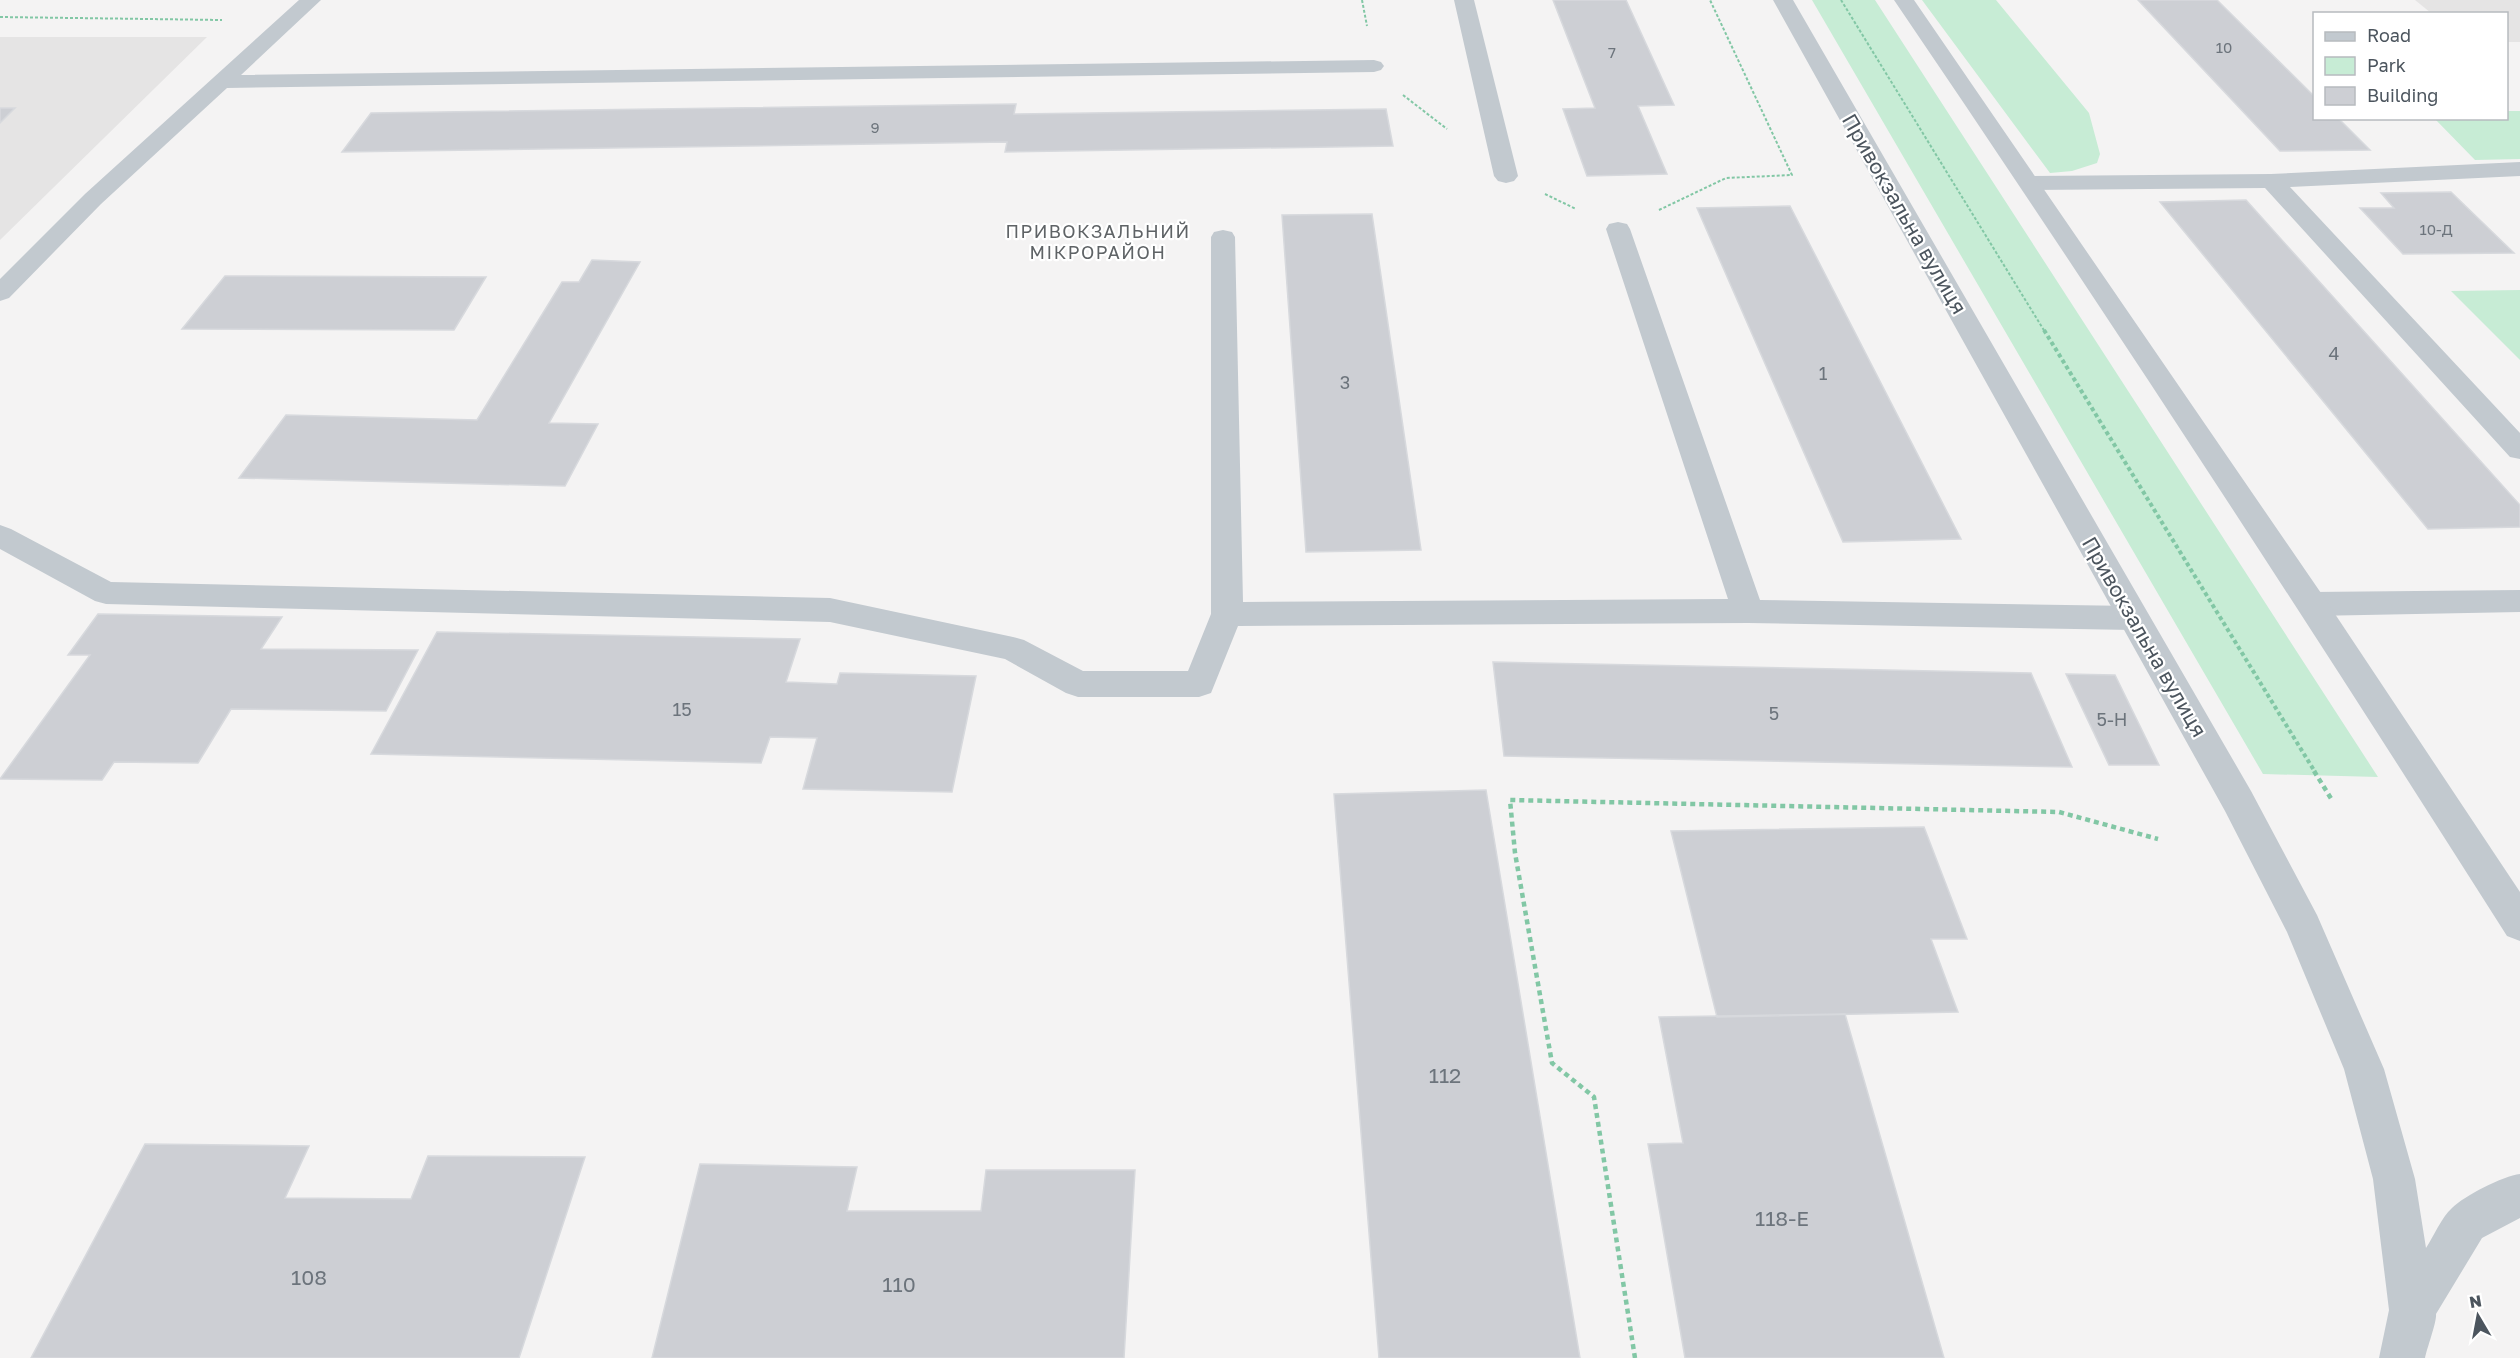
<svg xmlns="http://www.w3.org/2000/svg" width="2520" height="1358" font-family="'Golos Text',sans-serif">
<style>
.education{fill:#e5e4e4}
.green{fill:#c7ecd5}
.building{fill:#cdcfd4;stroke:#d7d9dd;stroke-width:1.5}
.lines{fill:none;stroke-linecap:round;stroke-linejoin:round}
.path-far2{stroke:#82c7a5;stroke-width:2;stroke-dasharray:3 2;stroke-linecap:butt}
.path-far1{stroke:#82c7a5;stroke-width:4;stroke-dasharray:4 3;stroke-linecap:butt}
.path{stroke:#82c7a5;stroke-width:4.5;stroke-dasharray:5 4;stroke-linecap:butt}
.service{fill:#c2c9cf;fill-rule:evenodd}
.tertiary{fill:#c2c9cf;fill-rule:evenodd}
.labels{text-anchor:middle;stroke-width:4.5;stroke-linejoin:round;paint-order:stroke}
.far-number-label{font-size:15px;fill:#6c747c}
.far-neighbourhood-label{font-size:18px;letter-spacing:1.5px;fill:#5f6366;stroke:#fff}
.number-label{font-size:18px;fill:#6c747c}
.street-label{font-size:21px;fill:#4c555e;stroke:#fff}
.near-number-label{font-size:21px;fill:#6c747c}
</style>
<rect width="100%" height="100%" fill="#f4f3f3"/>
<path class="education" d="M2415 0H2520V42H2507L2506 14 2431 13Z
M0 37H207L0 240Z"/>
<path class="green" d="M1812 0H1875L2378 777 2263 774Z
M1922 0H1996L2089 113 2100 154 2097 163 2072 171 2050 173Z
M2507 111H2520V159L2475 160 2435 119 2506 118Z
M2520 290V360L2451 291Z"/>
<path class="building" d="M1553 0H1626L1674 105 1638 106 1667 174 1587 176 1563 109 1595 108Z
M2138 0H2217L2314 96V118H2338L2370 150 2280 151Z
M1016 104 1014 114 1386 109 1393 146 1005 152 1007 142 342 152 371 113Z
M0 108H15L0 123Z
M2451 192 2514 253 2403 254 2360 208H2394L2381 193Z
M2246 200 2520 505V527L2428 529 2160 202Z
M1790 206 1961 539 1843 542 1697 208Z
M1372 214 1421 550 1306 552 1282 215Z
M592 260 640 262 549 423 598 424 565 486 239 478 286 415 477 420 562 282H579Z
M225 276 486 277 454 330 182 329Z
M98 614 282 617 261 649 418 650 386 711 231 709 198 763 114 762 102 780 0 779 90 655H68Z
M437 632 800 639 786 682 837 684 840 673 976 676 952 792 803 789 817 738 770 737 761 763 371 754Z
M1493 662 2031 673 2072 767 1504 756Z
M2066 674 2115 675 2159 765H2109Z
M1486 790 1580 1358H1379L1334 794Z
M1924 827 1967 939H1931L1958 1012 1717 1017 1671 831Z
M1845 1014 1944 1358H1685L1648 1144 1683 1143 1659 1017Z
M145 1144 309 1146 285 1198 411 1199 428 1156 585 1157 519 1358H31Z
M700 1164 857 1167 847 1211H981L986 1170H1135L1124 1358H652Z"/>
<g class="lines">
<path class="path-far2" d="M1362 0 1367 26
M1841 0 2045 332
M0 17 222 20
M1403 95 1447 129
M1545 194 1576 209
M1659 210 1726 178 1792 175 1710 0"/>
<path class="path-far1" d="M2044 330 2315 772"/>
<path class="path" d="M2314 771 2332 800
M1635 1358 1594 1097 1552 1063 1515 853 1510 800 2059 812 2158 839"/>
<path class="service" d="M299 0H321L241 75 1374 60 1381 62 1384 66 1381 70 1374 72 227 88 101 204 9 298 0 301V279L85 194Z
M1454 0H1474L1518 176 1514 181 1506 183 1498 181 1494 176Z
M2520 162V176L2290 187 2520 433V459L2510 457 2265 188 2030 190 2022 188 2018 183 2022 178 2030 176 2271 174Z
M1618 222 1627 224 1630 229 1760 600 2133 606 2144 610 2149 618 2144 626 2133 630 1748 623 1238 626 1211 693 1199 697H1078L1066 693 1005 659 830 622 106 604 95 601 0 549V525L11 529 111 582 830 598 1013 637 1024 640 1083 671H1188L1211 614V237L1214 232 1223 230 1232 232 1235 237 1243 602 1728 599 1606 229 1609 224Z
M2520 590V612L2312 616 2301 612 2296 604 2301 596 2312 592Z"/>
<path class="tertiary" d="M1773 0H1793L2251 791 2317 915 2384 1069 2415 1179 2426 1248C2434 1236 2441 1218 2452 1208 2464 1196 2503 1176 2520 1174V1218L2482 1238 2436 1314C2437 1321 2427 1348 2425 1358H2379L2389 1310 2373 1179 2344 1069 2287 932 2225 811Z
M1894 0H1914L2323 596 2520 892V941L2507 936C2307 621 2104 309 1894 0Z"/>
</g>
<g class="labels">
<g class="far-number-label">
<text x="2224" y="53">10</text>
<text x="1612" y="58">7</text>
<text x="875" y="133">9</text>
<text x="2436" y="235">10-Д</text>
</g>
<g class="far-neighbourhood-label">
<text x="1098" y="238">ПРИВОКЗАЛЬНИЙ<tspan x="1098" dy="21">МІКРОРАЙОН</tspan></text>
</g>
<g class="number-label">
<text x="2334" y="360">4</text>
<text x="1823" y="380">1</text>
<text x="1345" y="389">3</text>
<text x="682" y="716">15</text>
<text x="1774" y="720">5</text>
<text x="2112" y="726">5-Н</text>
</g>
<g class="street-label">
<text transform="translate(1904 214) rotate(60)" y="7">Привокзальна вулиця</text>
<text transform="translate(2144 637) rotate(60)" y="7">Привокзальна вулиця</text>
</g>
<g class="near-number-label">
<text x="1445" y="1083">112</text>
<text x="1782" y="1226">118-Е</text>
<text x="309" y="1285">108</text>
<text x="899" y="1292">110</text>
</g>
</g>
<rect x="2313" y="12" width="195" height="108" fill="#ffffff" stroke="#b7bbbf" stroke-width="1.5"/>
<rect x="2325" y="32" width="30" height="9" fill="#c2c9cf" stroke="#b7bbbf" stroke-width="1.5"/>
<text x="2367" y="42" font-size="18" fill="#4c555e">Road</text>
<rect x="2325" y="57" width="30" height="18" fill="#c7ecd5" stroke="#b7bbbf" stroke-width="1.5"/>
<text x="2367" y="72" font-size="18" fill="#4c555e">Park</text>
<rect x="2325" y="87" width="30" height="18" fill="#cdcfd4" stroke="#b7bbbf" stroke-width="1.5"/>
<text x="2367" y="102" font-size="18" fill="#4c555e">Building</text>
<g transform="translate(2478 1316) rotate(350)" stroke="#ffffff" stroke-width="4.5" paint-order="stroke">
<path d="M0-4.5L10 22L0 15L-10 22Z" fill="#4c555e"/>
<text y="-9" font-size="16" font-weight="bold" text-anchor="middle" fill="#4c555e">N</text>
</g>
</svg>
